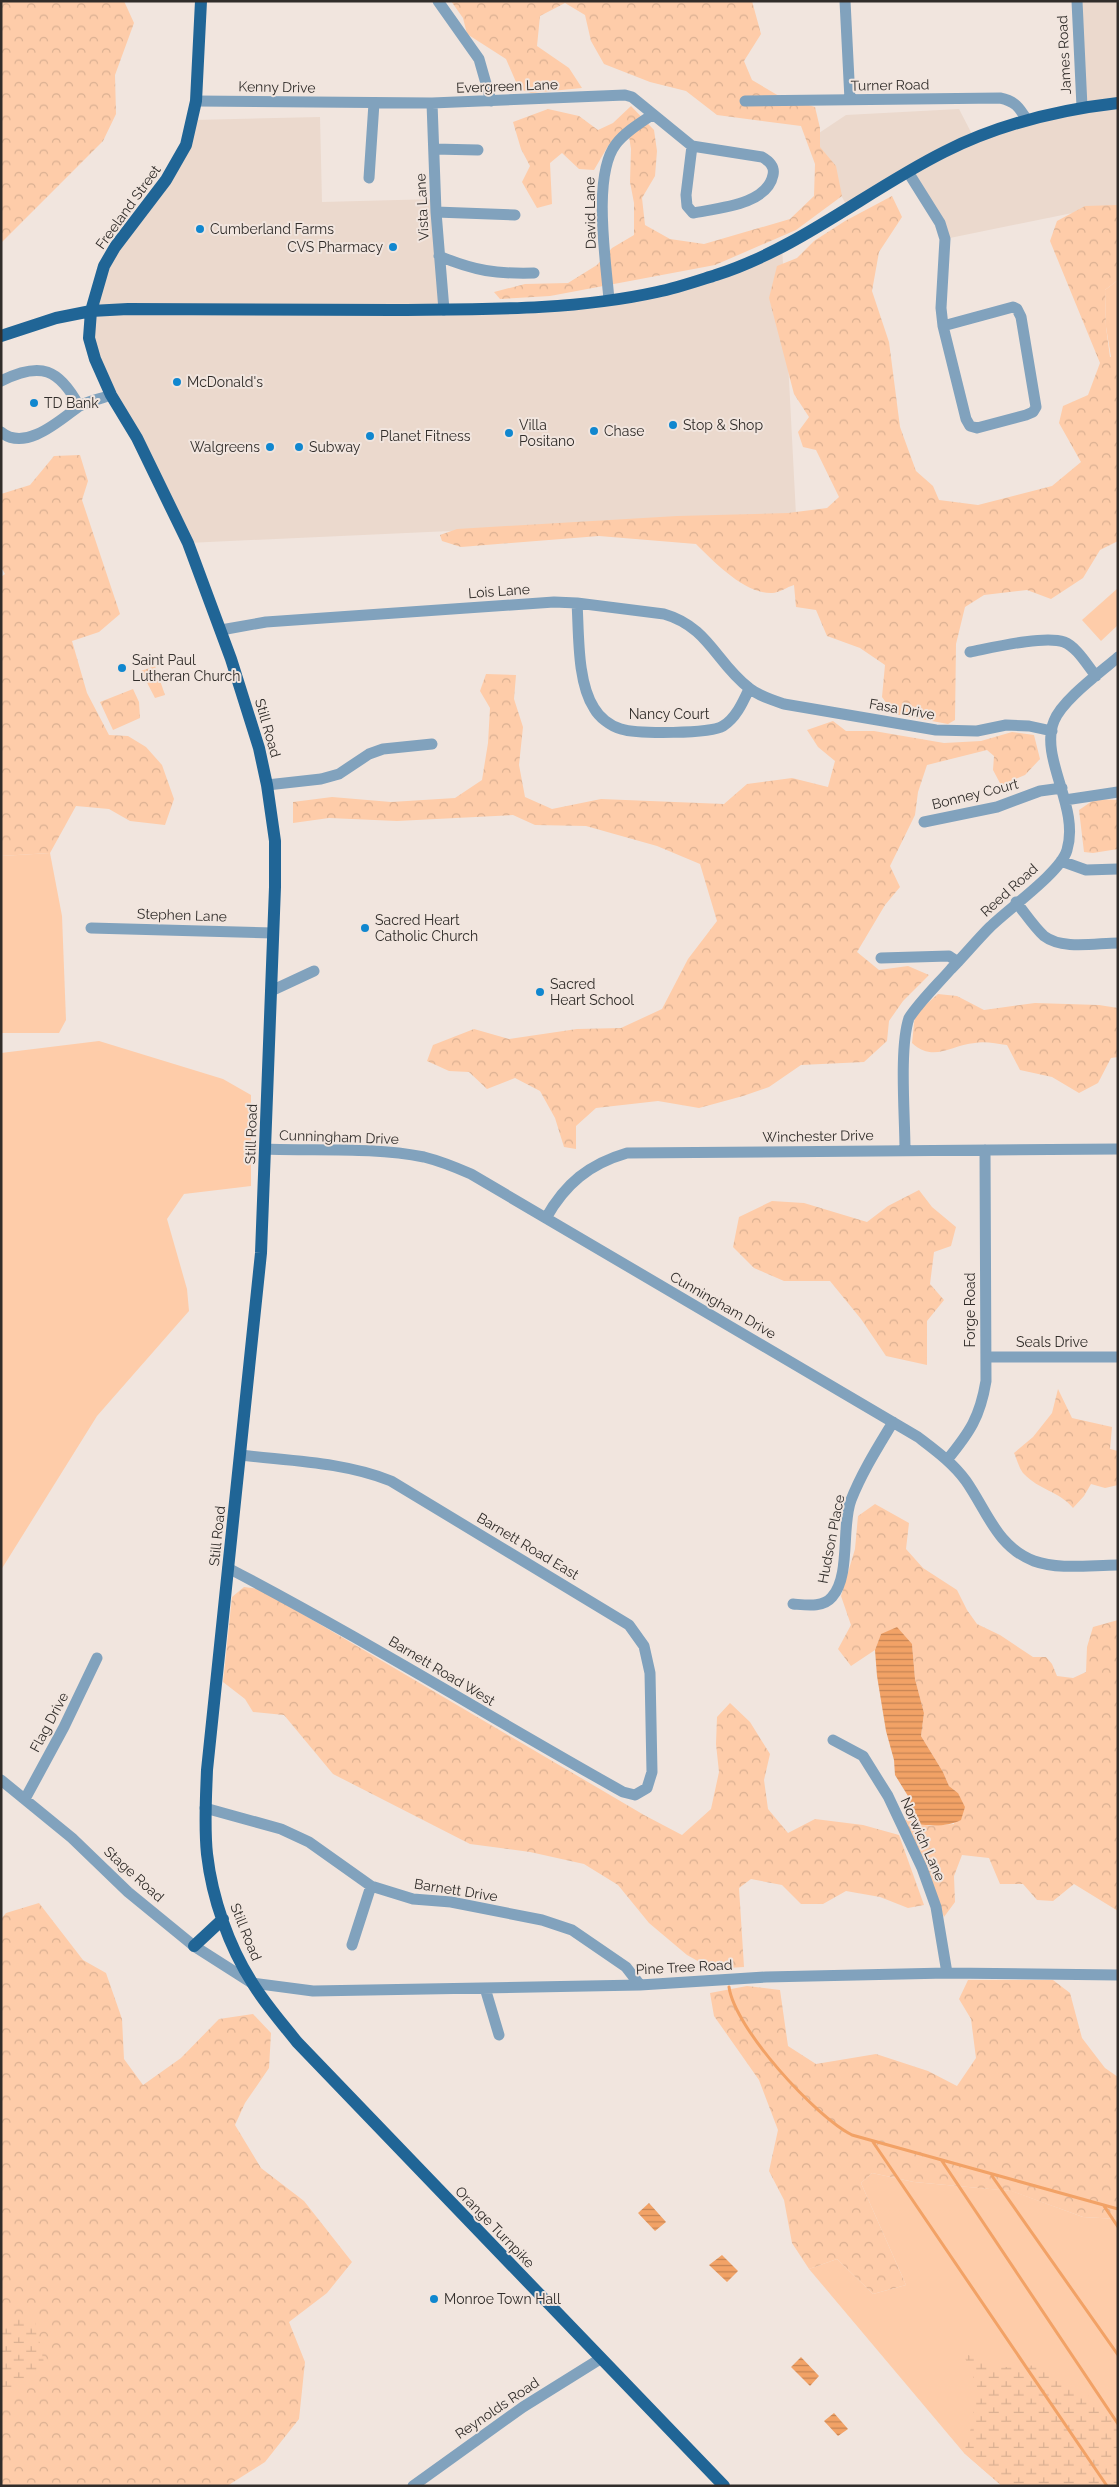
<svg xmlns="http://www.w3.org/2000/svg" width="1119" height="2487" font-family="Raleway,sans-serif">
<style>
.built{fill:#ebd9cd}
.grass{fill:#fecca9}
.forest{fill:url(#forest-crowns)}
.wetland{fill:url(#wetland-marsh)}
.water{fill:url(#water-rules)}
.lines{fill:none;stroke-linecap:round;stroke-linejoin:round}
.stream{stroke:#f2a266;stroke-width:3}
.minor{stroke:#81a2bd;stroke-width:11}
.major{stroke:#206596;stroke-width:12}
.poi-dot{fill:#1087cf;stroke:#f1e5de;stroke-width:2}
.labels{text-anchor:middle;stroke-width:4;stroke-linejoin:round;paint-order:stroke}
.street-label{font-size:14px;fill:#312d2a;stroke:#f1e5de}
.poi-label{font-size:14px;fill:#312d2a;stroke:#f1e5de;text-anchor:start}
</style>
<defs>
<pattern id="forest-crowns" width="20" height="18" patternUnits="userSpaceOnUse" patternTransform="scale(1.25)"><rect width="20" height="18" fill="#fecca9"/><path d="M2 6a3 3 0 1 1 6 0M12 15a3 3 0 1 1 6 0" fill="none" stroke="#dab092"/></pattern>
<pattern id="wetland-marsh" width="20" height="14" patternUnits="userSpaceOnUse" patternTransform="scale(1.25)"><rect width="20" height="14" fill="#fecca9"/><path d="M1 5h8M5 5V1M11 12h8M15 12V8" fill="none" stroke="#dab092"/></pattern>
<pattern id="water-rules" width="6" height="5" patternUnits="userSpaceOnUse" patternTransform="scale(1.25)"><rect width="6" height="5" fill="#f2a266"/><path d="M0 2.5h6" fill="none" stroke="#c58454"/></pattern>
</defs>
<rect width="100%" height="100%" fill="#f1e5de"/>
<path class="built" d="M1077 1H1118V208L1092 209 945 239 909 174 848 208 810 139 846 115 959 109 974 138 1082 107Z
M320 117 322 202 436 199 444 309 658 292 782 245 796 515 188 543 95 359 91 311 97 284 166 180 193 120Z"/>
<path class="grass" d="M1118 280V357H1111L1106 327 1105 290Z
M1118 588V625L1101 641 1082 620Z
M50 853 62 916 66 1020 59 1033H1V856Z
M99 1041 223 1079 251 1095V1186L184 1194 167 1219 187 1289 189 1311 97 1416 1 1570V1053Z
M872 2173 914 2182 1012 2191 1083 2217 1118 2219V2486H1002L964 2453 809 2269 837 2259 873 2294 906 2285 861 2183Z"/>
<path class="forest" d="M1 1H124L134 23 115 75 116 114 103 141 1 243Z
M451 1H752L761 34 744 61 752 80 779 96 815 107 820 128V147L836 166 842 196 796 230 715 265 550 296 500 299 494 292 525 284 568 283 597 265 612 248 634 235V203L630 182 631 149 628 130 608 146 594 170 579 169 562 153 550 163 552 204 537 208 522 182 530 166 521 149 513 122 548 109 579 116 598 130 613 123 631 106 654 130 657 151 655 176 642 198 645 225 670 239 704 244 790 219 814 196 815 164 801 126 717 115 686 91 650 82 604 64 591 41 585 15 565 3 540 16 537 46 569 68 582 88 531 93 519 89 506 59 467 34 463 18Z
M892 196 902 217 879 252 872 291 889 342 900 427 916 471 933 486 939 500 978 505 1052 486 1081 462 1059 423 1063 406 1088 395 1100 363 1050 241 1057 221 1085 206 1118 205V280L1105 290 1106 327 1110 357H1118V541L1100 550 1083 578 1051 599 1027 590 984 595 965 607 956 644 955 720 948 724 894 714 882 697 885 665 860 648 827 636 816 610 796 607 794 585C787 587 779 593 772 593 745 594 714 562 696 544L599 536 461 547 442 541 440 535 457 529 677 516 788 513 827 508 839 497 816 450 803 447 798 432 809 417 794 394 769 298 777 266 797 258 814 241 845 221Z
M80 455 88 481 82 500 120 614 99 632 72 641 87 693 109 735 128 736 146 747 162 765 174 799 165 825 130 821 109 809 76 806 50 853 1 856V577L5 574 1 567V494L30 485 54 456Z
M155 666 165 695 155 698 141 671Z
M486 674 516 675 514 699 523 727 519 765 525 797 552 809 601 799 724 804 747 784 792 778 828 787 835 761 818 747 807 730 833 721 846 731H874L944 743 981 741 1012 732 1034 735 1040 759 1025 775 1001 785 993 770 994 756 987 750 927 765 918 792 915 815 890 866 900 887 885 905 857 952 879 970 908 966 929 975 903 1001 889 1021 887 1041 864 1062 801 1065 769 1087 743 1096 699 1108 658 1101 596 1108 576 1126V1149L564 1147 555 1118 540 1091 515 1078 487 1089 469 1072 449 1071 427 1061 433 1045 474 1029 509 1039 577 1029 621 1028 662 1009 688 959 717 921 700 864 657 846 586 826 535 825 513 815 397 821 329 818 293 823V802L332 797 391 802 455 798 482 780 488 743 490 708 480 691Z
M133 689 139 702 140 718 113 730 100 702Z
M1095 799 1118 800V849L1093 853 1084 852 1079 810Z
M938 994 957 996 984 1010 1035 1003 1099 1005 1118 1008V1057L1111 1058 1098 1083 1079 1093 1052 1077 1020 1070 1007 1045C997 1044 985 1041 975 1043 950 1045 934 1063 912 1043L915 1014Z
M919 1190 932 1207 956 1227 951 1246 934 1252 930 1284 944 1300 927 1321V1365L886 1356 861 1319 830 1281H784L754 1268 733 1247 739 1217 772 1201 804 1203 867 1222 888 1206Z
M1058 1389 1072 1418 1112 1427 1110 1449 1118 1451V1485L1105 1488 1091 1484 1084 1496 1073 1508C1059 1491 1039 1490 1024 1474 1019 1469 1017 1459 1014 1453L1033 1437 1052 1413Z
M875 1504 909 1523 906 1549 923 1568 957 1590 967 1610 977 1624 1000 1635 1033 1657H1046L1052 1664 1057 1676 1073 1678 1086 1672 1087 1647 1093 1627 1118 1620V1911L1074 1884 1053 1901 1037 1900 1023 1884H1000L989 1858 962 1855 954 1876 955 1902 944 1917 921 1855 903 1819 929 1826 954 1824 958 1793 949 1786 943 1772 921 1736 924 1713 915 1679 912 1644 881 1634 875 1650 851 1666 838 1649 851 1625 841 1596 855 1549 858 1516Z
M244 1587 260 1589 644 1815 682 1835 711 1809 719 1772 716 1744 717 1717 730 1703 750 1722 770 1754 764 1780 768 1809 788 1833 815 1819 863 1825 899 1835 924 1905 908 1908 880 1897 846 1891 823 1904H801L782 1885 751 1879 739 1888 744 1967 712 1969 687 1955 649 1923 618 1885 584 1864 530 1852 470 1844 333 1774 284 1715 253 1712 245 1699 223 1682 232 1597Z
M39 1903 83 1960 106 1973 122 2019 124 2059 143 2085 181 2058 219 2019 253 2014 271 2033 269 2068 245 2103 235 2125 261 2168 304 2201 352 2262 327 2293 289 2322 305 2362 299 2419 265 2462 227 2486H1V1919L6 1913Z
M968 1980H1053L1070 1993 1082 2038 1105 2068 1118 2077V2219L1083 2217 1011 2191 914 2182 872 2173 861 2183 906 2285 873 2294 837 2259 809 2269 792 2243 784 2200 769 2171 778 2130 759 2080 714 2016 710 1993 747 1986 780 1990 788 2046 816 2064 876 2054 928 2071 957 2086 976 2058 971 2019 959 1999Z"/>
<path class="wetland" d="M34 2317 44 2363 10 2394H1V2319Z
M962 2351 990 2368 1042 2365 1085 2393 1118 2419V2486H1002L964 2453 972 2424 977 2386Z"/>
<path class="water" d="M897 1627 912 1644 915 1679 924 1713 921 1736 943 1772 949 1786 958 1793 965 1807 961 1820C947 1827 931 1826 916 1824L908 1796 895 1775 894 1760 886 1731 877 1676 875 1650 881 1634Z
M649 2203 666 2222 655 2231 638 2213Z
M722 2255 738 2271 727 2282 709 2265Z
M801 2357 819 2376 810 2386 791 2367Z
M834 2413 848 2429 838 2436 824 2421Z"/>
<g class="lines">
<path class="stream" d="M729 1987C735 2029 815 2116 852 2135L1118 2209
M873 2142 1107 2486
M942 2161 1118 2424
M992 2176 1118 2355
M1104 2206 1118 2227"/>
<path class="minor" d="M438 1 479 59 491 101
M845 1 850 100
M1077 1 1082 107
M196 101 432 103 625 95 632 97 692 146
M745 101 1000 98C1015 101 1019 107 1027 120
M432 103 436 212 444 310
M692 146 762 157C769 161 775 166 773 175 767 205 718 208 693 213L687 206 686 195Z
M434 149 478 150
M908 172 940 223 945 239 941 308 943 326
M369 178 374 103
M436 212 515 215
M439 256C475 271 496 274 534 273
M609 300C606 261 592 175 616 144 625 132 640 123 652 115
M1013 307 1017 309 1021 317 1036 407 1033 412 1026 415 977 428 970 426 966 419 943 326Z
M1 381C41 361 59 369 79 406
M1 432C25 452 59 421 78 407 87 401 101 399 111 395
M577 603C579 634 577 682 594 708 599 717 610 726 621 729 637 734 710 734 723 726 736 718 743 702 749 689
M221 630 266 622 554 602 577 603 664 614C709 627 716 663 749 688 759 696 772 700 784 704L936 730 977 731 1006 725 1029 726 1052 731
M970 652C991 648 1044 635 1064 642 1077 647 1087 665 1096 676
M267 785 321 779 339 774 369 754 383 749 432 744
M1065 800 1118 792
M924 822 997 807 1040 791 1062 788
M1061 861 1086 870 1118 869
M1016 902C1025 913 1034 927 1044 936 1062 950 1096 943 1118 943
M91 928 273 933
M881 958 949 956 958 962
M271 991 314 971
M266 1149C316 1151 374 1147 424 1157 440 1161 455 1167 471 1174L918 1437C935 1450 953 1463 966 1481 987 1511 997 1547 1034 1561 1059 1570 1091 1565 1118 1565
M905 1150C905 1116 899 1048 909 1018 921 1000 937 985 951 969 964 956 976 941 990 927 1008 909 1061 872 1067 850 1080 807 1039 758 1054 721 1062 700 1101 672 1118 657
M546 1218C565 1184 589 1164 627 1153L1118 1149
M986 1357H1118
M947 1460C970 1432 980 1417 986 1381L985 1150
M228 1568C362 1638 491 1718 623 1792L635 1795 647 1788 652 1772 650 1673 644 1646 629 1625 391 1481C344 1462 290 1461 240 1455
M793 1604C806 1605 823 1608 832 1597 851 1576 841 1526 851 1500 862 1472 878 1447 893 1422
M833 1740 863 1756 888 1796 922 1868 936 1907 947 1973
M1 1780 72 1838 128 1892 194 1946 252 1983 313 1991 640 1985 766 1977 947 1973 1118 1975
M25 1799 64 1727 97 1658
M205 1808 281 1829 309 1842 371 1886 413 1899 451 1902 542 1920 572 1930 626 1967 640 1985
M352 1945 371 1886
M485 1988 499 2035
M413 2486 523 2407 600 2359"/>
<path class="major" d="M201 1 196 101 186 145 166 180 115 247 104 266 91 311 89 338 95 359 111 395 137 438 188 543 231 659 259 748 267 785 275 841V887L261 1253 207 1770C206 1798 204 1826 207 1854 212 1898 229 1947 253 1984 266 2005 282 2023 297 2042L724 2486
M1 336 56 318 91 311 128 309C217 310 305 310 393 310 480 309 571 311 657 292 677 288 697 281 716 275 798 249 868 190 944 152 999 124 1057 110 1118 103
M194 1946 223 1919"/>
</g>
<g class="poi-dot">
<circle cx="200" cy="229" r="5"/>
<circle cx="393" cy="247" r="5"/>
<circle cx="177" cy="382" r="5"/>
<circle cx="34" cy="403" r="5"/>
<circle cx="673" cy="425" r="5"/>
<circle cx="594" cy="431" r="5"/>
<circle cx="509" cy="433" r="5"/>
<circle cx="370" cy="436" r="5"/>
<circle cx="270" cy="447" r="5"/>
<circle cx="299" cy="447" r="5"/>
<circle cx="122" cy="668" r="5"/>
<circle cx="365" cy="928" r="5"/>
<circle cx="540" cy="992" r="5"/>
<circle cx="434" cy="2299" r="5"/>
</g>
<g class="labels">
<g class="street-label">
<text transform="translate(1064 55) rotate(-93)" y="5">James Road</text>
<text transform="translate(890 85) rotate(-1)" y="5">Turner Road</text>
<text transform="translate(507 86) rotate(-2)" y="5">Evergreen Lane</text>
<text transform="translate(277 87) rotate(1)" y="5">Kenny Drive</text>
<text transform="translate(128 207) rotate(-54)" y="5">Freeland Street</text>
<text transform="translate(422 207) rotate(-93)" y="5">Vista Lane</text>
<text transform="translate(590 213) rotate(-91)" y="5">David Lane</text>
<text transform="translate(499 591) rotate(-4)" y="5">Lois Lane</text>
<text transform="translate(902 709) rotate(10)" y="5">Fasa Drive</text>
<text x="669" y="719">Nancy Court</text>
<text transform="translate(268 728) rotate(74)" y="5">Still Road</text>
<text transform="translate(975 794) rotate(-14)" y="5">Bonney Court</text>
<text transform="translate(1009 890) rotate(-42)" y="5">Reed Road</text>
<text transform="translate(182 915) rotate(2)" y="5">Stephen Lane</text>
<text transform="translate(251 1134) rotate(-88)" y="5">Still Road</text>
<text transform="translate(818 1136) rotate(-1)" y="5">Winchester Drive</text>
<text transform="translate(339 1137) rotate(2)" y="5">Cunningham Drive</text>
<text transform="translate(723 1305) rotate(30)" y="5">Cunningham Drive</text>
<text transform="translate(970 1310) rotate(-90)" y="5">Forge Road</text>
<text x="1052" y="1347">Seals Drive</text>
<text transform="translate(217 1536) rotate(-84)" y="5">Still Road</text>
<text transform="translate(831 1539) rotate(-79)" y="5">Hudson Place</text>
<text transform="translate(528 1546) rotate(31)" y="5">Barnett Road East</text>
<text transform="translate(442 1671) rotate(31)" y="5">Barnett Road West</text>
<text transform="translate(49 1722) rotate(-62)" y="5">Flag Drive</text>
<text transform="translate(923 1839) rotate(66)" y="5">Norwich Lane</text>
<text transform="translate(134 1874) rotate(42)" y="5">Stage Road</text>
<text transform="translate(456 1890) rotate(9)" y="5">Barnett Drive</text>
<text transform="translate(246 1932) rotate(68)" y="5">Still Road</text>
<text transform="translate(684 1967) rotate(-3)" y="5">Pine Tree Road</text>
<text transform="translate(495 2227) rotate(46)" y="5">Orange Turnpike</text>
<text transform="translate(497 2408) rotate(-34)" y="5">Reynolds Road</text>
</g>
<g class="poi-label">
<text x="210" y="234">Cumberland Farms</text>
<text x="383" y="252" text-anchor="end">CVS Pharmacy</text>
<text x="187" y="387">McDonald's</text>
<text x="44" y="408">TD Bank</text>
<text x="519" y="430">Villa<tspan x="519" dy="16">Positano</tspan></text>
<text x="683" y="430">Stop &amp; Shop</text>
<text x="604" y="436">Chase</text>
<text x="380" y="441">Planet Fitness</text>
<text x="260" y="452" text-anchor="end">Walgreens</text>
<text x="309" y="452">Subway</text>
<text x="132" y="665">Saint Paul<tspan x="132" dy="16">Lutheran Church</tspan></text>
<text x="375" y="925">Sacred Heart<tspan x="375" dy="16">Catholic Church</tspan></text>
<text x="550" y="989">Sacred<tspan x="550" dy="16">Heart School</tspan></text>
<text x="444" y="2304">Monroe Town Hall</text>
</g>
</g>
<rect width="1119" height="2487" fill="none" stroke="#312d2a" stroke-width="5"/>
</svg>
